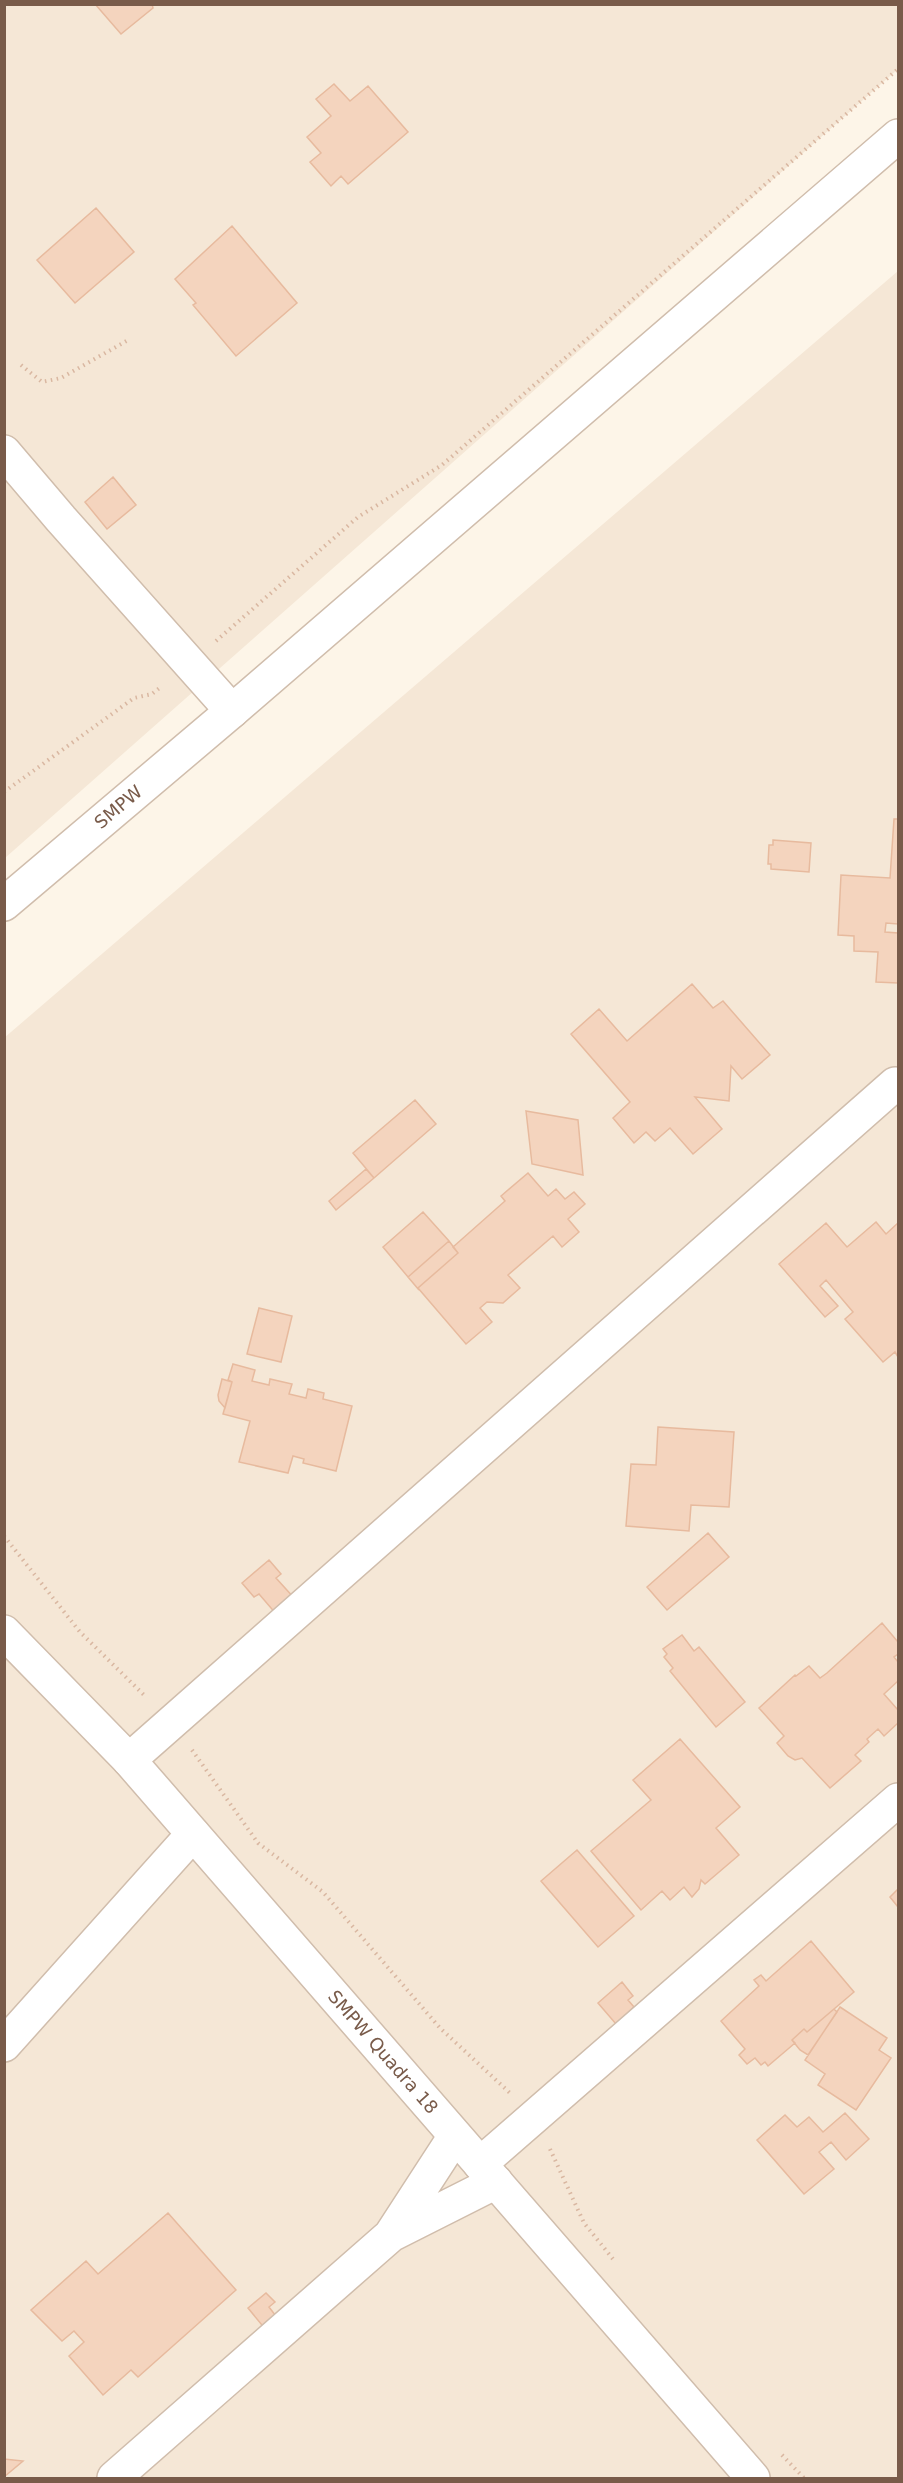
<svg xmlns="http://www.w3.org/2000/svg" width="903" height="2483" font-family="'DejaVu Sans',sans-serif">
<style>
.residential{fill:#f5e7d6}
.building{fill:#f4d4be;stroke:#e7ba9e;stroke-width:1.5}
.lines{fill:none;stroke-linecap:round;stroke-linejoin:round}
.minor-casing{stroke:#d0bdac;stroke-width:36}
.tertiary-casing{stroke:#d0bdac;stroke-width:36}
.path{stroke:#d9b7a1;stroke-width:4;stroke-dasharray:1.5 4.5;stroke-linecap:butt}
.minor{stroke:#fff;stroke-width:33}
.tertiary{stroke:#fff;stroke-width:33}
.labels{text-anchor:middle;stroke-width:4.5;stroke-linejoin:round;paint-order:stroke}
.street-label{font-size:18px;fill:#795b4a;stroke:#fff9ef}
</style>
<rect width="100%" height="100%" fill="#fdf5e8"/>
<path class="residential" d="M5 5H898V69L5 858Z
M898 271V2478H5L4 1038Z"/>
<path class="building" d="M95 4H152L153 8 121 34Z
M334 84 350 101 368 86 408 132 348 184 341 176 331 186 310 162 321 153 307 137 331 116 316 99Z
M96 208 134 252 75 303 37 260Z
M232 226 297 303 236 356 193 305 196 303 175 279Z
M113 477 136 505 107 529 85 502Z
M894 819H898V924L886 923 885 932 898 933V983L876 982 878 952 854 951V936L838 935 841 875 890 878Z
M773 840 811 843 809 872 771 869V864H768L769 845H773Z
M692 984 713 1008 723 1001 770 1055 742 1079 731 1066 729 1101 695 1097 722 1129 693 1154 670 1128 655 1141 646 1132 634 1143 613 1118 630 1102 571 1034 599 1009 627 1041Z
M415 1100 436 1124 374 1178 353 1153Z
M526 1111 578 1120 583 1175 532 1164Z
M366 1169 374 1178 336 1210 329 1201Z
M528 1173 548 1196 556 1189 565 1199 574 1192 585 1204 568 1219 579 1232 562 1247 553 1236 508 1275 520 1288 503 1303 487 1302 480 1308 492 1322 466 1344 418 1288 458 1253 453 1247 505 1201 501 1196Z
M423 1212 449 1241 408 1277 383 1247Z
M876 1222 886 1234 898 1223V1357L895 1352 883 1362 845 1319 853 1312 826 1280 820 1286 838 1306 825 1317 779 1264 826 1223 847 1247Z
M449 1241 458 1253 418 1288 419 1290 408 1277Z
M259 1308 292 1316 281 1362 247 1354Z
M233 1364 255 1370 252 1381 269 1385 270 1379 292 1384 289 1394 306 1398 308 1389 324 1393 323 1399 352 1406 336 1471 303 1463 304 1459 293 1456 288 1473 239 1462 250 1421 223 1414 232 1382 228 1380Z
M222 1379 232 1382 225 1408 219 1401 218 1395Z
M658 1427 734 1432 729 1507 691 1505 689 1531 626 1526 631 1464 656 1465Z
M708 1533 729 1557 667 1610 647 1587Z
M269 1560 281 1574 276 1578 295 1599 277 1615 259 1594 254 1597 242 1583Z
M882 1623 898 1642V1654L894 1657 898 1662V1681L884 1694 898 1710V1723L884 1736 878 1729 867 1739 869 1742 855 1755 861 1761 830 1788 802 1758 795 1760 788 1756 777 1743 784 1736 759 1708 795 1675 796 1676 809 1666 820 1678 827 1673Z
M682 1635 694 1651 699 1647 745 1702 716 1727 670 1671 673 1668 664 1657 667 1654 663 1649Z
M680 1739 740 1807 716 1828 739 1855 705 1884 701 1880 699 1889 692 1897 684 1887 670 1900 662 1891 641 1910 591 1851 651 1800 633 1780Z
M577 1850 634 1916 598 1947 541 1881Z
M898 1889V1907L890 1897Z
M811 1941 854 1992 807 2032 804 2029 792 2040 795 2043 768 2066 765 2062 761 2065 755 2058 747 2064 739 2055 745 2049 721 2021 759 1986 754 1980 761 1975 766 1981Z
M622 1982 633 1996 628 2000 634 2007 616 2024 598 2003Z
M840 2007 887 2038 879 2050 891 2058 856 2110 818 2085 825 2074 805 2060Z
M834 2009 837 2012 808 2055 800 2050 792 2040 804 2029 807 2032Z
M845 2113 869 2139 846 2160 831 2142 819 2152 834 2169 804 2194 757 2140 785 2115 797 2127 809 2117 823 2132Z
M168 2213 236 2290 138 2377 131 2370 103 2395 69 2356 84 2342 74 2331 62 2341 31 2310 86 2261 98 2274Z
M266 2293 275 2302 269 2307 279 2320 266 2330 248 2308Z
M4 2459 23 2461 4 2477Z"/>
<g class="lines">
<g class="minor-casing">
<path id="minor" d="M4 452 61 519 232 711
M129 1760 895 1084
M4 2045 193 1834
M480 2164 898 1800
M392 2233 455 2136
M114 2478 391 2235 496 2182"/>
</g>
<g class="tertiary-casing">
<g id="tertiary">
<path id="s1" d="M4 904 232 711 898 136"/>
<path id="s2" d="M4 1632 129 1760 753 2478"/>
</g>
</g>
<path class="path" d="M21 365 42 382 61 378 130 339
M216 641 358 517 442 465 898 69
M4 792 134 698 152 694 162 686
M4 1536 80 1632 146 1697
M192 1750 258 1843 323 1892 440 2028 510 2093
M550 2149 584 2223 613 2259
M782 2455 804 2478"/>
<use href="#minor" class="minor"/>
<use href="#tertiary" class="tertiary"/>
</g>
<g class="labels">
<g class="street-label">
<text dy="6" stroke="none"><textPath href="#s1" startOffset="150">SMPW</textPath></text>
<text dy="6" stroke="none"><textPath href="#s2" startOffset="566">SMPW Quadra 18</textPath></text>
</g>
</g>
<rect width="903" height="2483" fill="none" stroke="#795b4a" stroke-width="12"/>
</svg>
